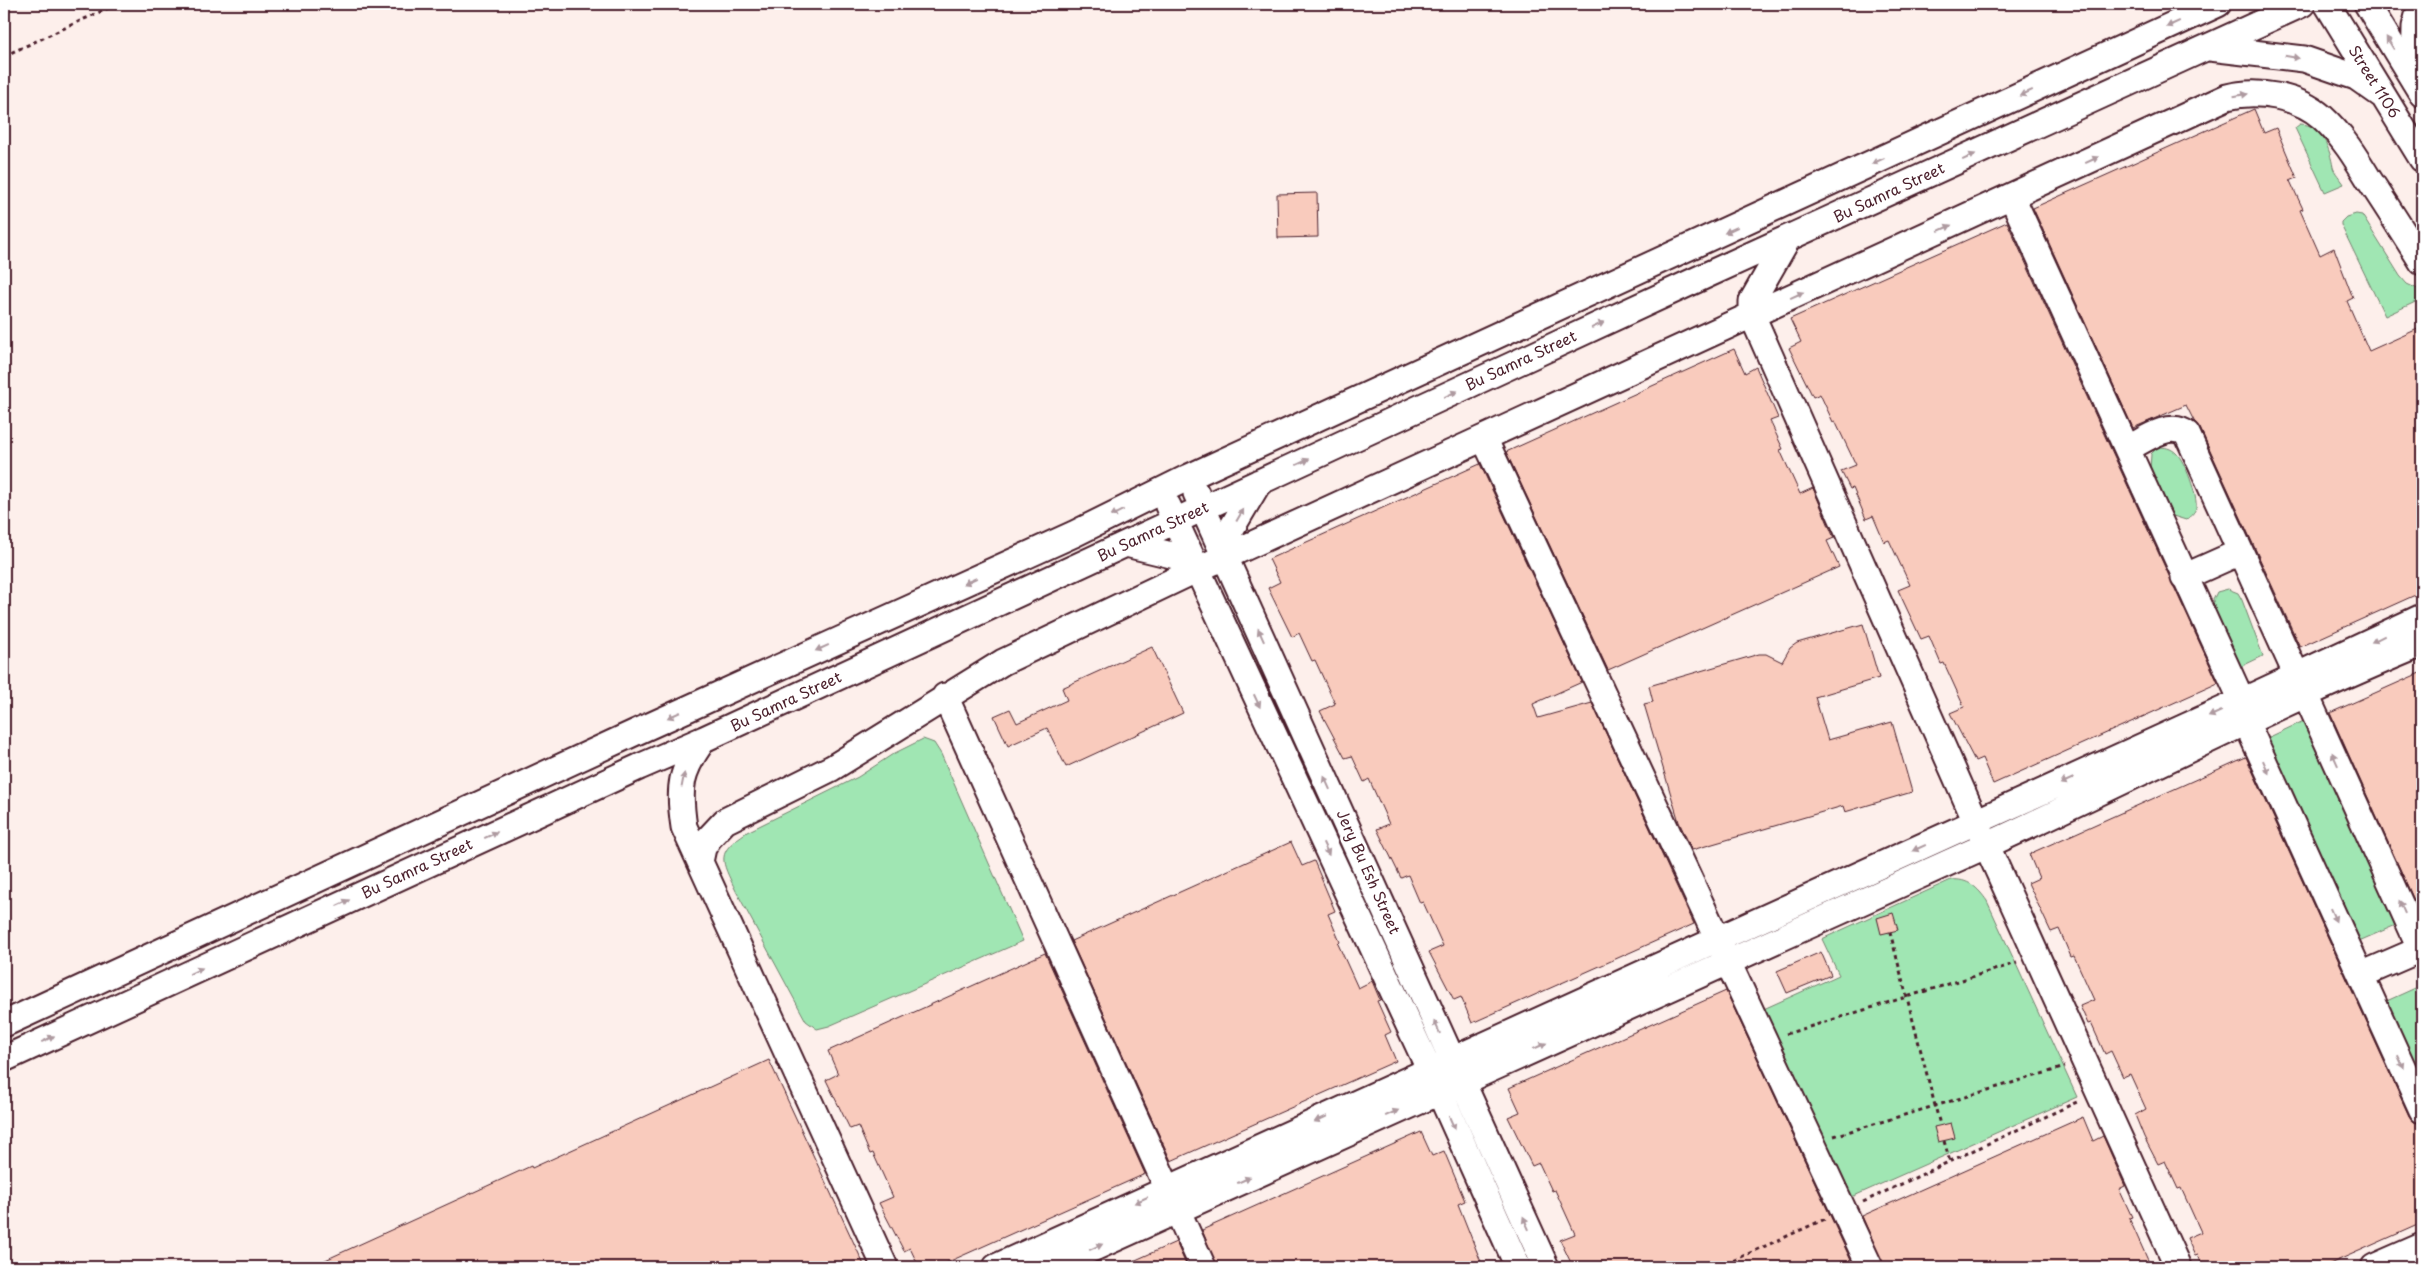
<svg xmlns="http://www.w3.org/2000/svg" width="2426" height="1271" font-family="'Playpen Sans',sans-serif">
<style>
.green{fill:#a0e6b3;stroke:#75826f}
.building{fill:#f9cbbd;stroke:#4a1f2b}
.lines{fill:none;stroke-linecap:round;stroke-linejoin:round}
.minor-casing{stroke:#4a1f2b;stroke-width:29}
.path{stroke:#4a1f2b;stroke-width:3;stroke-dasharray:4 4;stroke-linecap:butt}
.minor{stroke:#fff;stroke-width:25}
.oneway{fill:#ae9aa0}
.labels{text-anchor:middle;stroke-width:5;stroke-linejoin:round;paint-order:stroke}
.street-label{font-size:15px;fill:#4a1f2b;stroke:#fff}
</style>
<rect width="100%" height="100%" fill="#fdefeb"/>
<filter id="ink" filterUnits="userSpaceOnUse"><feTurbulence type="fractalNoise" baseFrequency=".02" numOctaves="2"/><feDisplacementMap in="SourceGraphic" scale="10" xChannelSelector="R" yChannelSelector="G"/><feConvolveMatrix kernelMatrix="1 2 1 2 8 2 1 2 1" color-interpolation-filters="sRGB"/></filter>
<g filter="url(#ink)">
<path class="green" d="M2300 124C2322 124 2330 150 2333 167 2334 172 2341 179 2344 184L2325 192 2295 128Z
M2356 214 2362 215 2400 276 2407 284 2420 290 2422 299 2385 316 2341 225V222L2346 217Z
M2158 447C2165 447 2171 448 2176 453 2185 461 2198 496 2196 508 2194 514 2190 516 2186 520L2173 516 2150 470 2151 454Z
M2228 589 2238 593 2242 600 2263 656 2240 667 2214 607 2213 600 2217 592Z
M2310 718 2403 922 2352 944 2259 742Z
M923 739 934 743 941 754 1023 941 829 1026 817 1029 806 1021 736 891C721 860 715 853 747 832L858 777 893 754Z
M1951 880C1968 878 1978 888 1987 901L2077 1097 1845 1200 1757 1012 1839 975 1822 939Z
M2422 985V1095L2380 1004Z"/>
<path class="building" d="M2254 109 2264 133 2276 128 2297 178 2290 181 2303 209 2300 210 2320 255 2334 248 2353 298 2347 301 2369 351 2422 327V592L2300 647 2200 428 2194 421 2186 405 2133 428 2033 208Z
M1317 193 1318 237 1278 238 1277 194Z
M2007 222 2218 683 1993 784 1982 758 1975 761 1950 713 1964 707 1944 663 1941 664 1929 636 1921 639 1898 590 1910 585 1889 540 1884 542 1873 516 1866 519 1853 488 1850 489 1841 471 1856 465 1835 421 1833 422 1820 394 1813 397 1789 348 1801 342 1790 319Z
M1734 349 1745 373 1756 367 1778 418 1770 421 1783 449 1780 450 1800 494 1813 488 1834 538 1827 541 1839 567 1608 670 1506 452Z
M1480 464 1582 682 1533 704 1538 718 1592 703 1694 924 1472 1023 1461 997 1454 1000 1429 952 1443 946 1423 902 1420 903 1408 875 1401 878 1377 829 1389 824 1369 779 1364 782 1352 756 1345 758 1320 711 1335 704 1315 660 1312 661 1299 633 1292 637 1268 588 1280 582 1269 559Z
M1863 624 1879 678 1815 697 1828 740 1892 722 1912 792 1845 812 1843 806 1692 850 1679 822 1644 704 1653 702 1649 686 1759 654H1766L1782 662 1790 648 1797 643Z
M1152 647 1183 713 1066 767 1047 728 1008 746 994 716 1010 709 1017 723 1067 700 1062 688Z
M2422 672V918L2330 713Z
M2246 757 2409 1116 2414 1122 2422 1124V1223L2323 1267H2203L2198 1255 2195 1256 2187 1238 2201 1232 2181 1188 2178 1189 2165 1161 2158 1164 2144 1137 2135 1115 2146 1109 2130 1074 2123 1077 2111 1051 2105 1054 2091 1023 2088 1024 2080 1006 2094 1000 2074 956 2071 957 2059 929 2051 932 2028 883 2039 878 2029 854Z
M1291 842 1302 866 1314 861 1335 911 1328 914 1340 942 1338 944 1358 988 1372 981 1380 1000 1377 1001 1391 1032 1385 1035 1396 1061 1171 1161 1071 941Z
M1893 913 1898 930 1881 934 1877 918Z
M1821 952 1831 975 1787 993 1777 971Z
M1045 953 1145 1174 937 1267H919L910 1248 904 1251 879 1203 893 1197 873 1153 870 1154 858 1126 850 1129 826 1080 838 1074 828 1051Z
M1726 991 1854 1267H1573L1560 1240 1575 1234 1555 1190 1552 1191 1539 1163 1532 1166 1508 1117 1520 1112 1509 1088Z
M769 1060 865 1267H310L531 1166 532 1168Z
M2083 1117 2093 1141 2103 1136 2125 1186 2119 1189 2132 1217 2129 1218 2151 1267H1884L1862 1216Z
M1951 1123 1955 1138 1938 1142 1934 1127Z
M1421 1132 1432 1156 1444 1151 1465 1201 1458 1204 1483 1267H1217L1202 1230Z
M1176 1242 1187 1267H1120Z"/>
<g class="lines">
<g class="minor-casing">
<path id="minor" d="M2327 4 2422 159
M2367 4 2422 94
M2210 48 2304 59 2356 77 2383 96
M2414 81 2415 27 2421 4
M2012 197 2242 701
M1787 240 1752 301V315L1976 822 2178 1267
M1484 438 1870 1267
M2127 449C2143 441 2170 420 2187 434L2297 676
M1196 493 1546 1267
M1168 506 1430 1071 1518 1267
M1126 544 1192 560
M1221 546 1259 482
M2184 577 2240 552
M2306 695 2422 952
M945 696 1203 1267
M2246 722 2422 1110
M704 739C680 771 678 787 684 827L885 1267
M700 862 703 848 709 838 725 821 832 768 1003 662 1196 570 2227 97C2257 89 2298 96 2322 117 2342 135 2356 158 2370 181 2388 208 2405 235 2422 262
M2361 975 2421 949
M4 1024 634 733 1074 534 1189 477 2218 4
M4 1059 639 767 704 739 1709 274 2302 4
M996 1267 2242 701 2422 617
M1052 1267C1362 1127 1672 987 1983 847 2130 780 2273 705 2422 644
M2374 1267 2422 1246"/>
</g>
<path class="path" d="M4 56 117 4
M1890 932 1940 1125
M1786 1034 2017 963
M1834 1136 2065 1067
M1944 1141 1950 1162
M1863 1202 2079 1101
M1719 1267 1825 1219"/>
<use href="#minor" class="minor"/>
</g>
<defs><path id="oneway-solid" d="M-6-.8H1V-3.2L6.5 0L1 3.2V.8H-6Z" transform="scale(1.25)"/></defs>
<g class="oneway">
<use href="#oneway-solid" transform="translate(2173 24) rotate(155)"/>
<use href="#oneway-solid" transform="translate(2390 43) rotate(-122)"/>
<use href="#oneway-solid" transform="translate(2292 57) rotate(10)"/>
<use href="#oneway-solid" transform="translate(2026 93) rotate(155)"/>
<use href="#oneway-solid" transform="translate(2241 95) rotate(-9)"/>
<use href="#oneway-solid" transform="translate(1969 157) rotate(-25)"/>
<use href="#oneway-solid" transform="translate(2092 160) rotate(-25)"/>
<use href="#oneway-solid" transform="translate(1878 161) rotate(155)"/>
<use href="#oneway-solid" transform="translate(1945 228) rotate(-24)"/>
<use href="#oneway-solid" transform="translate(1731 230) rotate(155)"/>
<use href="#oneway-solid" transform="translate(1797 295) rotate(-24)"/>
<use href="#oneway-solid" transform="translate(1598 325) rotate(-25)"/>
<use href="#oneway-solid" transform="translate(1451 394) rotate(-25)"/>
<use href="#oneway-solid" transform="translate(1303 462) rotate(-25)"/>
<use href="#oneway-solid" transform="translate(1117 513) rotate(154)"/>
<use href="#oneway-solid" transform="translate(1240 515) rotate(-60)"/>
<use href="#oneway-solid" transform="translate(970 581) rotate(156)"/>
<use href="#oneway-solid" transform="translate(1261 635) rotate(-114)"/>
<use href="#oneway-solid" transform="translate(2378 639) rotate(154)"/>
<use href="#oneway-solid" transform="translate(822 648) rotate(156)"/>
<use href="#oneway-solid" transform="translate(1257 701) rotate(65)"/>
<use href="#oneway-solid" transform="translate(2215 714) rotate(156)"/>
<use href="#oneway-solid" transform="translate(674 715) rotate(156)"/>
<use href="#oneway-solid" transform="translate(2335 759) rotate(-114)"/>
<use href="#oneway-solid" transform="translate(2266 767) rotate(66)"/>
<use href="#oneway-solid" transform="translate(683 780) rotate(-79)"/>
<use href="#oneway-solid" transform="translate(2067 781) rotate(156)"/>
<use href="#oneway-solid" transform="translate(1327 783) rotate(-114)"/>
<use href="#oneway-solid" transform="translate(491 835) rotate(-25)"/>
<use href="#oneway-solid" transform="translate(1919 848) rotate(156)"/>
<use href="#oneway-solid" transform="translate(1326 849) rotate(65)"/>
<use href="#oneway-solid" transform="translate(343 903) rotate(-25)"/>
<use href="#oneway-solid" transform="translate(2402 907) rotate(-114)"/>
<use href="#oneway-solid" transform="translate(2333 915) rotate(66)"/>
<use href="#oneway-solid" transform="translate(196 971) rotate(-25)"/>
<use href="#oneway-solid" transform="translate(1437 1027) rotate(-114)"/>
<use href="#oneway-solid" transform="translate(48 1039) rotate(-25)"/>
<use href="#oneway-solid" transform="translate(1540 1046) rotate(-24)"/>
<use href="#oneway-solid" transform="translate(2401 1062) rotate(65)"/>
<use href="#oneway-solid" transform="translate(1392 1113) rotate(-24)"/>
<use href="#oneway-solid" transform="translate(1321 1119) rotate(156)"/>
<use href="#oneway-solid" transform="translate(1452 1123) rotate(66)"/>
<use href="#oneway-solid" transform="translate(1244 1180) rotate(-24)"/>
<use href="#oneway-solid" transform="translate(1141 1200) rotate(155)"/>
<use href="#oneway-solid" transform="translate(1526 1223) rotate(-114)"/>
<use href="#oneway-solid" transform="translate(1096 1247) rotate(-24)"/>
</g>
</g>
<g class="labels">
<g class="street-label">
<text transform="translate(2374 82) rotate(58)" y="5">Street 1106</text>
<text transform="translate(1889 193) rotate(-25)" y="5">Bu Samra Street</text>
<text transform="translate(1521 361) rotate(-25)" y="5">Bu Samra Street</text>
<text transform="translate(1153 532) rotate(-25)" y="5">Bu Samra Street</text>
<text transform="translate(786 702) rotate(-25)" y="5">Bu Samra Street</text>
<text transform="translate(417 869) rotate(-25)" y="5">Bu Samra Street</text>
<text transform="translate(1368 872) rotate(66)" y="5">Jery Bu Esh Street</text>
</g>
</g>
<rect width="2426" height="1271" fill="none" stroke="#fff" stroke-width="20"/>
<rect x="10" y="10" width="2406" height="1251" fill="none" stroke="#4a1f2b" stroke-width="2" filter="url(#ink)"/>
</svg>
